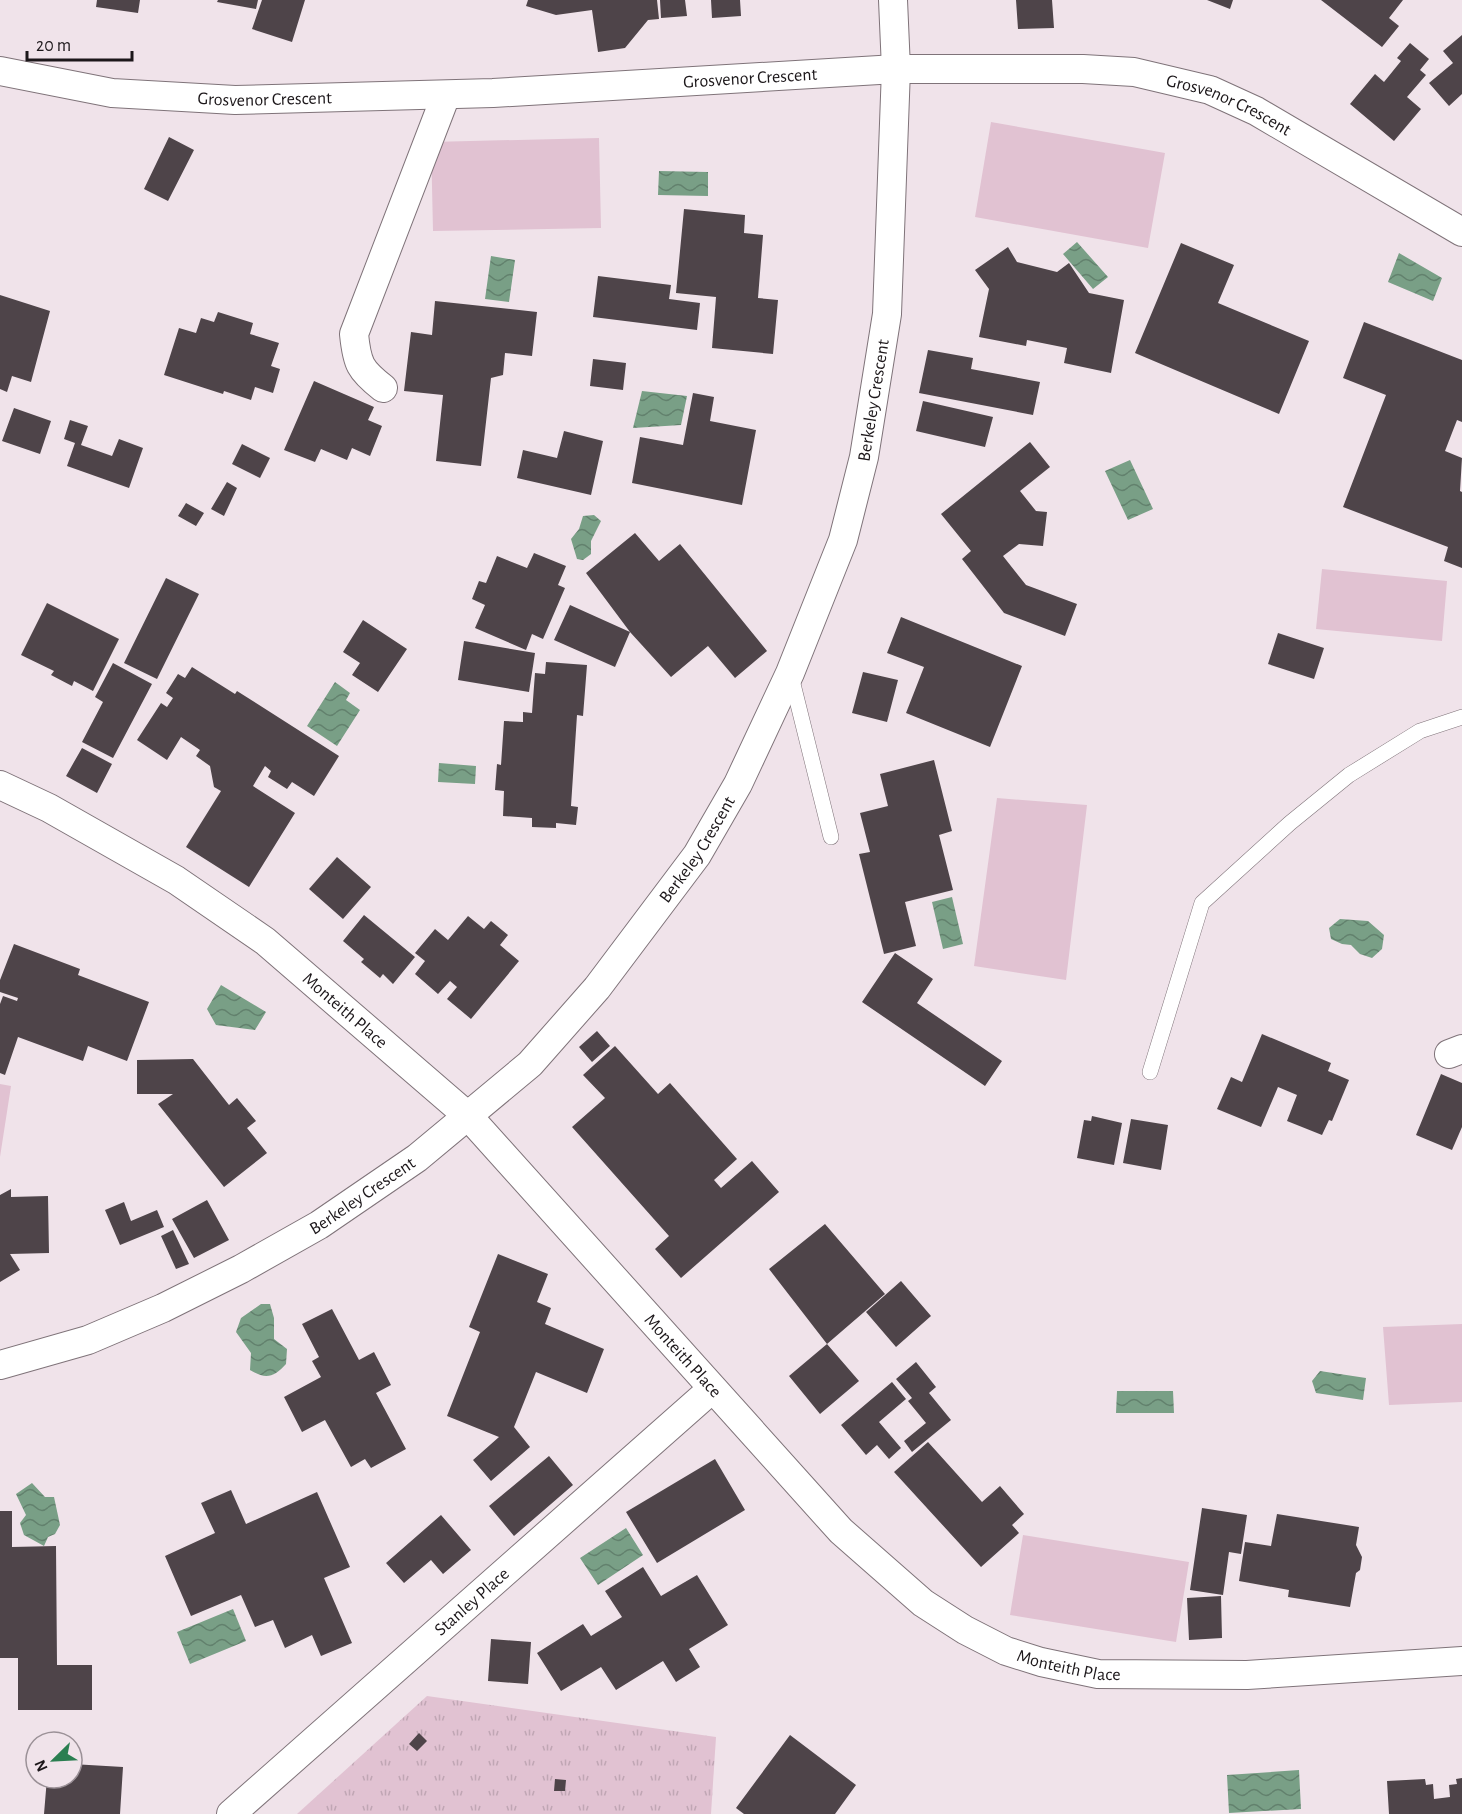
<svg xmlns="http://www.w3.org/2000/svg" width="1462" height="1814" font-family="'Alegreya Sans',sans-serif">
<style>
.park{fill:url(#park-tufts)}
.pitch{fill:#e1c2d2}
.water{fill:url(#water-waves)}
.building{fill:#4e4449}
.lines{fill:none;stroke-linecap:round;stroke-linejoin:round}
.service-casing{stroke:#7f7379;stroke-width:16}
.minor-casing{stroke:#7f7379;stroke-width:30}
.service{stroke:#fff;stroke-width:15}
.minor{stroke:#fff;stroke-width:28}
.labels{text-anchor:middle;stroke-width:6;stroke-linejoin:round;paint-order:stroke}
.street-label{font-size:18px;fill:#1c171a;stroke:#f0e3ea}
</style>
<defs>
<pattern id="park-tufts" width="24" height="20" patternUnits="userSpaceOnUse" patternTransform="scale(1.5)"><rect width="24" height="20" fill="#e1c2d2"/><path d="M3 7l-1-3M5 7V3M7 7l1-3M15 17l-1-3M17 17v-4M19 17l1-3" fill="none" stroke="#c0a6b4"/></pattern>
<pattern id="water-waves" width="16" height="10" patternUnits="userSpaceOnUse" patternTransform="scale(1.5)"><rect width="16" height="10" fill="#799f86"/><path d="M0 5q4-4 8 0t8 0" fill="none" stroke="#62816d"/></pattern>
</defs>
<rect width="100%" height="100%" fill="#f0e3ea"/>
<path class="park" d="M427 1696 716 1737 711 1814H297Z"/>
<path class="pitch" d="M991 122 1165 153 1148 248 975 217Z
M599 138 601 228 433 231 431 142Z
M1322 569 1447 581 1442 641 1316 629Z
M997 798 1087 805 1066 980 974 966Z
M0 1084 11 1086 0 1157Z
M1462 1324V1402L1389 1405 1383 1327Z
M1023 1535 1189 1562 1176 1642 1010 1615Z"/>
<path class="water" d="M659 171 708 172V196L658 195Z
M1077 242 1108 277 1093 289 1063 254Z
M1399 253 1442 278 1433 301 1388 282Z
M491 256 515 260 509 302 485 299Z
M642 391 687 396 681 425 633 428Z
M1130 460 1153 509 1128 520 1105 471Z
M594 515 601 521 591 541V554L583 560 577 559 571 539 579 529 583 516Z
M335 682 350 693 346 700 360 710 337 746 307 726Z
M439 763 476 766 475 784 438 782Z
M952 897 963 944 943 949 932 902Z
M1340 919 1368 921 1384 935 1382 949 1372 958 1360 954 1351 945 1342 944 1331 939 1329 928Z
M221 985 266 1012 255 1030 216 1025 207 1009Z
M261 1304H270L274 1318V1339L287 1349 286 1364C274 1377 266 1380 250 1370L251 1353 236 1332 241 1318Z
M1320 1371 1366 1378 1363 1400 1316 1393 1312 1381Z
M1117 1391H1173L1174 1413H1116Z
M32 1483 45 1497H54L60 1525 55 1534 48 1537 44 1546 24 1535 20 1523 26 1515 16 1494Z
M626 1528 643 1555 598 1585 580 1558Z
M233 1609 246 1641 190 1664 177 1632Z
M1299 1770 1301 1809 1229 1813 1227 1775Z"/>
<path class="building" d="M97 0H140L138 13 96 7Z
M218 0H258L256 9 217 2Z
M262 0H305L292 42 252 29Z
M528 0H657L659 19 648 20 625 48 598 52 592 10 556 15 526 6Z
M660 0H685L687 16 661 18Z
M711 0H740L741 16 712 18Z
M1016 0H1052L1054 28 1018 29Z
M1207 0H1233L1230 9Z
M1321 0H1403L1389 18 1399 26 1382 47Z
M1462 35V94L1449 106 1429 83 1453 63 1443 51Z
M1410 43 1429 59 1420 70 1426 75 1407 97 1421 109 1394 141 1350 104 1375 74 1384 82 1401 61 1397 58Z
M169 137 194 150 168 201 144 189Z
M684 209 745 215 744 233 763 235 758 298 778 300 773 354 712 348 716 297 676 293Z
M1181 243 1234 265 1218 303 1309 341 1279 414 1135 353Z
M1008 247 1017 262 1057 272 1069 263 1089 293 1124 300 1111 373 1064 363 1067 348 1027 340 1026 346 979 337 989 289 975 270Z
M598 276 671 285 669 299 700 303 697 330 593 317Z
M0 295 50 311 31 382 12 376 7 392 0 389Z
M435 301 537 312 532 356 505 353 503 375 491 378 481 466 436 461 443 395 404 391 411 332 432 335Z
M218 312 253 323 250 334 279 343 271 366 280 369 273 393 255 387 251 400 224 391 223 394 164 375 179 328 196 333 201 318 214 322Z
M1364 322 1462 360V422L1457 420 1445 451 1462 458 1460 491 1462 492V568L1444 561 1448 547 1343 507 1386 395 1343 378Z
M928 350 973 358 971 369 1040 382 1033 415 919 393Z
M593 359 626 363 623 390 590 386Z
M314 381 374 407 368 420 382 426 370 456 352 448 347 460 321 449 315 462 284 450Z
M693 393 714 397 710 421 756 430 742 505 632 483 640 437 683 445Z
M923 401 993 417 985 447 916 431Z
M14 408 51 421 40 454 2 441Z
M70 420 88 426 81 445 112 456 119 439 143 448 129 488 67 466 75 443 64 439Z
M564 431 603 441 591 495 517 478 523 450 557 458Z
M1030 442 1050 467 1020 491 1036 511 1047 512 1043 546 1019 544 1003 556 1026 585 1077 604 1065 636 1004 613 962 559 971 551 941 514Z
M242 444 270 458 260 478 232 464Z
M227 482 237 488 224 516 211 509Z
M186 503 204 513 196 526 178 516Z
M635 533 659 561 680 544 767 651 735 678 708 646 671 677 630 632 586 573Z
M534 553 566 566 558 585 565 588 543 639 532 634 526 650 475 628 485 605 472 599 479 581 486 583 497 556 527 568Z
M166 578 199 594 157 679 124 663Z
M47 603 119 639 93 691 74 681 72 686 51 675 54 671 21 655Z
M570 605 630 632 615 667 554 640Z
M901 617 1022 666 990 747 906 713 924 667 887 653Z
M363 620 407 649 378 692 352 675 360 663 343 652Z
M1278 633 1324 648 1314 679 1268 664Z
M464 641 535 653 529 692 458 680Z
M546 662 587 665 583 716 577 715 571 806 578 807 576 825 556 823V828L532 827V818L503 816 504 791 495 790 497 764 501 765 504 721 523 722V712L532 713 535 673 545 674Z
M113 663 152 684 113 758 82 742 103 702 95 697Z
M192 667 235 694 237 691 339 756 314 796 292 782 287 789 268 777 271 771 265 766 253 786 295 813 249 887 186 847 221 791 214 787 210 766 196 756 200 750 181 737 167 760 137 740 161 703 167 707 173 698 166 693 178 674 185 678Z
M863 672 898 680 887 722 852 713Z
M82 748 112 764 97 793 66 776Z
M934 760 952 831 939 835 953 890 905 902 916 946 884 954 859 854 870 852 860 813 888 806 880 774Z
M337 857 371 887 343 919 309 889Z
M364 915 415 957 393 984 383 974 380 978 361 962 364 959 343 941Z
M468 916 484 929 491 921 508 935 500 945 519 961 471 1019 447 999 457 987 450 981 438 994 415 974 425 961 415 953 435 929 448 940Z
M14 944 80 969 78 975 149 1002 127 1061 88 1046 83 1061 18 1037 5 1075 0 1073V1004L3 996 17 1001 18 998 0 992V980Z
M895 953 933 979 917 1003 1002 1061 985 1086 862 1002Z
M597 1031 610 1046 592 1062 579 1047Z
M1262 1034 1331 1063 1328 1071 1349 1080 1332 1121 1329 1120 1322 1135 1287 1121 1297 1095 1278 1087 1261 1127 1217 1109 1231 1077 1242 1082Z
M615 1046 658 1094 670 1083 737 1159 714 1180 721 1188 752 1161 779 1192 681 1278 655 1249 669 1236 572 1127 605 1098 583 1075Z
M193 1059 229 1105 237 1098 256 1121 247 1128 267 1153 224 1187 158 1104 173 1094H137V1060Z
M1441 1074 1462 1083V1127L1452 1150 1416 1135Z
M1092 1116 1122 1123 1114 1165 1077 1158 1084 1120 1091 1121Z
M1131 1119 1168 1125 1161 1170 1123 1163Z
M11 1189V1197L48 1196 49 1253 10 1254 20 1270 0 1282V1195Z
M207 1200 229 1240 194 1258 172 1219Z
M124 1202 131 1221 157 1210 164 1227 120 1245 105 1210Z
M825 1224 885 1294 827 1344 769 1269Z
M173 1230 189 1264 176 1269 161 1236Z
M498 1254 548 1274 537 1302 551 1308 545 1324 604 1349 587 1393 536 1372 514 1427 530 1447 491 1481 473 1460 499 1437 447 1416 480 1332 469 1327Z
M901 1281 931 1316 896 1347 866 1312Z
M332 1309 359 1360 374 1352 391 1385 376 1393 406 1449 371 1468 365 1459 351 1467 325 1420 302 1432 284 1397 321 1377 312 1361 319 1357 302 1324Z
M827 1344 859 1381 820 1414 789 1376Z
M916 1362 936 1387 929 1393 951 1420 912 1452 904 1441 926 1423 908 1401 912 1398 896 1379Z
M892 1382 906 1399 879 1422 901 1448 889 1459 877 1445 866 1455 841 1425Z
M928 1442 982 1502 1000 1486 1024 1514 1012 1525 1019 1533 981 1567 894 1472Z
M549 1456 573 1485 514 1536 489 1506Z
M715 1459 745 1510 657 1563 626 1512Z
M231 1490 246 1524 317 1492 350 1567 324 1578 352 1643 321 1656 312 1635 285 1648 273 1620 255 1627 241 1595 191 1616 165 1556 215 1533 201 1503Z
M1202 1508 1247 1515 1241 1554 1229 1552 1223 1595 1190 1590Z
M0 1511H12V1547L56 1546 57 1665H92V1710H18V1658H0Z
M1277 1514 1359 1527 1356 1545 1362 1557 1360 1570 1356 1573 1350 1607 1288 1597 1289 1590 1239 1581 1245 1542 1271 1546Z
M441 1515 471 1550 443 1574 431 1560 404 1583 386 1563Z
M643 1567 661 1596 697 1575 728 1625 689 1649 700 1667 676 1682 663 1661 616 1690 601 1667 561 1691 537 1653 583 1624 591 1636 622 1617 605 1591Z
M1221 1596 1222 1638 1189 1640 1187 1598Z
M491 1639 531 1642 528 1684 488 1681Z
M419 1733 427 1741 417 1751 409 1744Z
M790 1735 856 1785 835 1814H744L736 1808Z
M72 1764 123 1767 120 1814H44L47 1778H72Z
M1462 1778V1814H1389L1387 1781 1425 1779 1426 1785 1433 1784 1434 1799 1450 1797 1449 1785 1457 1784 1456 1779Z
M555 1779 566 1780 565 1791H554Z"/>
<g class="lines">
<g class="service-casing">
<path id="service" d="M791 676 831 837
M1150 1072 1202 903 1290 823 1349 775 1420 731 1462 717"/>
</g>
<g class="minor-casing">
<g id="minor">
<path id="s1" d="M0 71 112 93 235 100 493 93 896 69H1083L1134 72 1210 90 1256 111 1462 232"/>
<path d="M383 388C360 370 357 364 354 334L446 95"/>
<path id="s2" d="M0 785 49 808 176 880 265 941 469 1117 841 1531 923 1603 965 1630 1006 1651 1041 1662 1098 1674 1247 1675 1462 1661"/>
<path d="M1449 1054 1462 1049"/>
<path id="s3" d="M0 1365 88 1340 163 1308 241 1269 319 1225 417 1158 530 1064 597 988 697 855 738 784 790 673 843 540 864 457 887 314 896 69 893 0"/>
<path id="s4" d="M231 1814 712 1389"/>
</g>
</g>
<use href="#service" class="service"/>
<use href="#minor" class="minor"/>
</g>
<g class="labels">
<g class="street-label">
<text dy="6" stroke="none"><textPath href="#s1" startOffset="753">Grosvenor Crescent</textPath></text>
<text dy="6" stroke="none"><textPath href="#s1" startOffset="267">Grosvenor Crescent</textPath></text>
<text dy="6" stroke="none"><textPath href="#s1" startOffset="1238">Grosvenor Crescent</textPath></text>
<text dy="6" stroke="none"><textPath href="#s3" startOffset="1374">Berkeley Crescent</textPath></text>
<text dy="6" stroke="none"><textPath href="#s3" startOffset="888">Berkeley Crescent</textPath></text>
<text dy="6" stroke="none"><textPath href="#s2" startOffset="414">Monteith Place</textPath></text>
<text dy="6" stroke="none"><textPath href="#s3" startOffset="402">Berkeley Crescent</textPath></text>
<text dy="6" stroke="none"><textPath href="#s2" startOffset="898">Monteith Place</textPath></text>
<text dy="6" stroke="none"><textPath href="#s4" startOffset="321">Stanley Place</textPath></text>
<text dy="6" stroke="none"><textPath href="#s2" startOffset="1404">Monteith Place</textPath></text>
</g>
</g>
<g transform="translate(54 1760) rotate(246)"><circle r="28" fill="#f0e3ea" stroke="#9b9197" stroke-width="1.5"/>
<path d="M0-4.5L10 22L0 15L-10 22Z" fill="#2a7e50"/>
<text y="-9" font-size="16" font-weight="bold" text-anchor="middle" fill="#1c171a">N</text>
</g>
<path d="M27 51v9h105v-9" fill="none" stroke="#1c171a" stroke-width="3"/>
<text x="36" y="51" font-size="18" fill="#1c171a" stroke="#f0e3ea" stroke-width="4.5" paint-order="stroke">20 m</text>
</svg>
